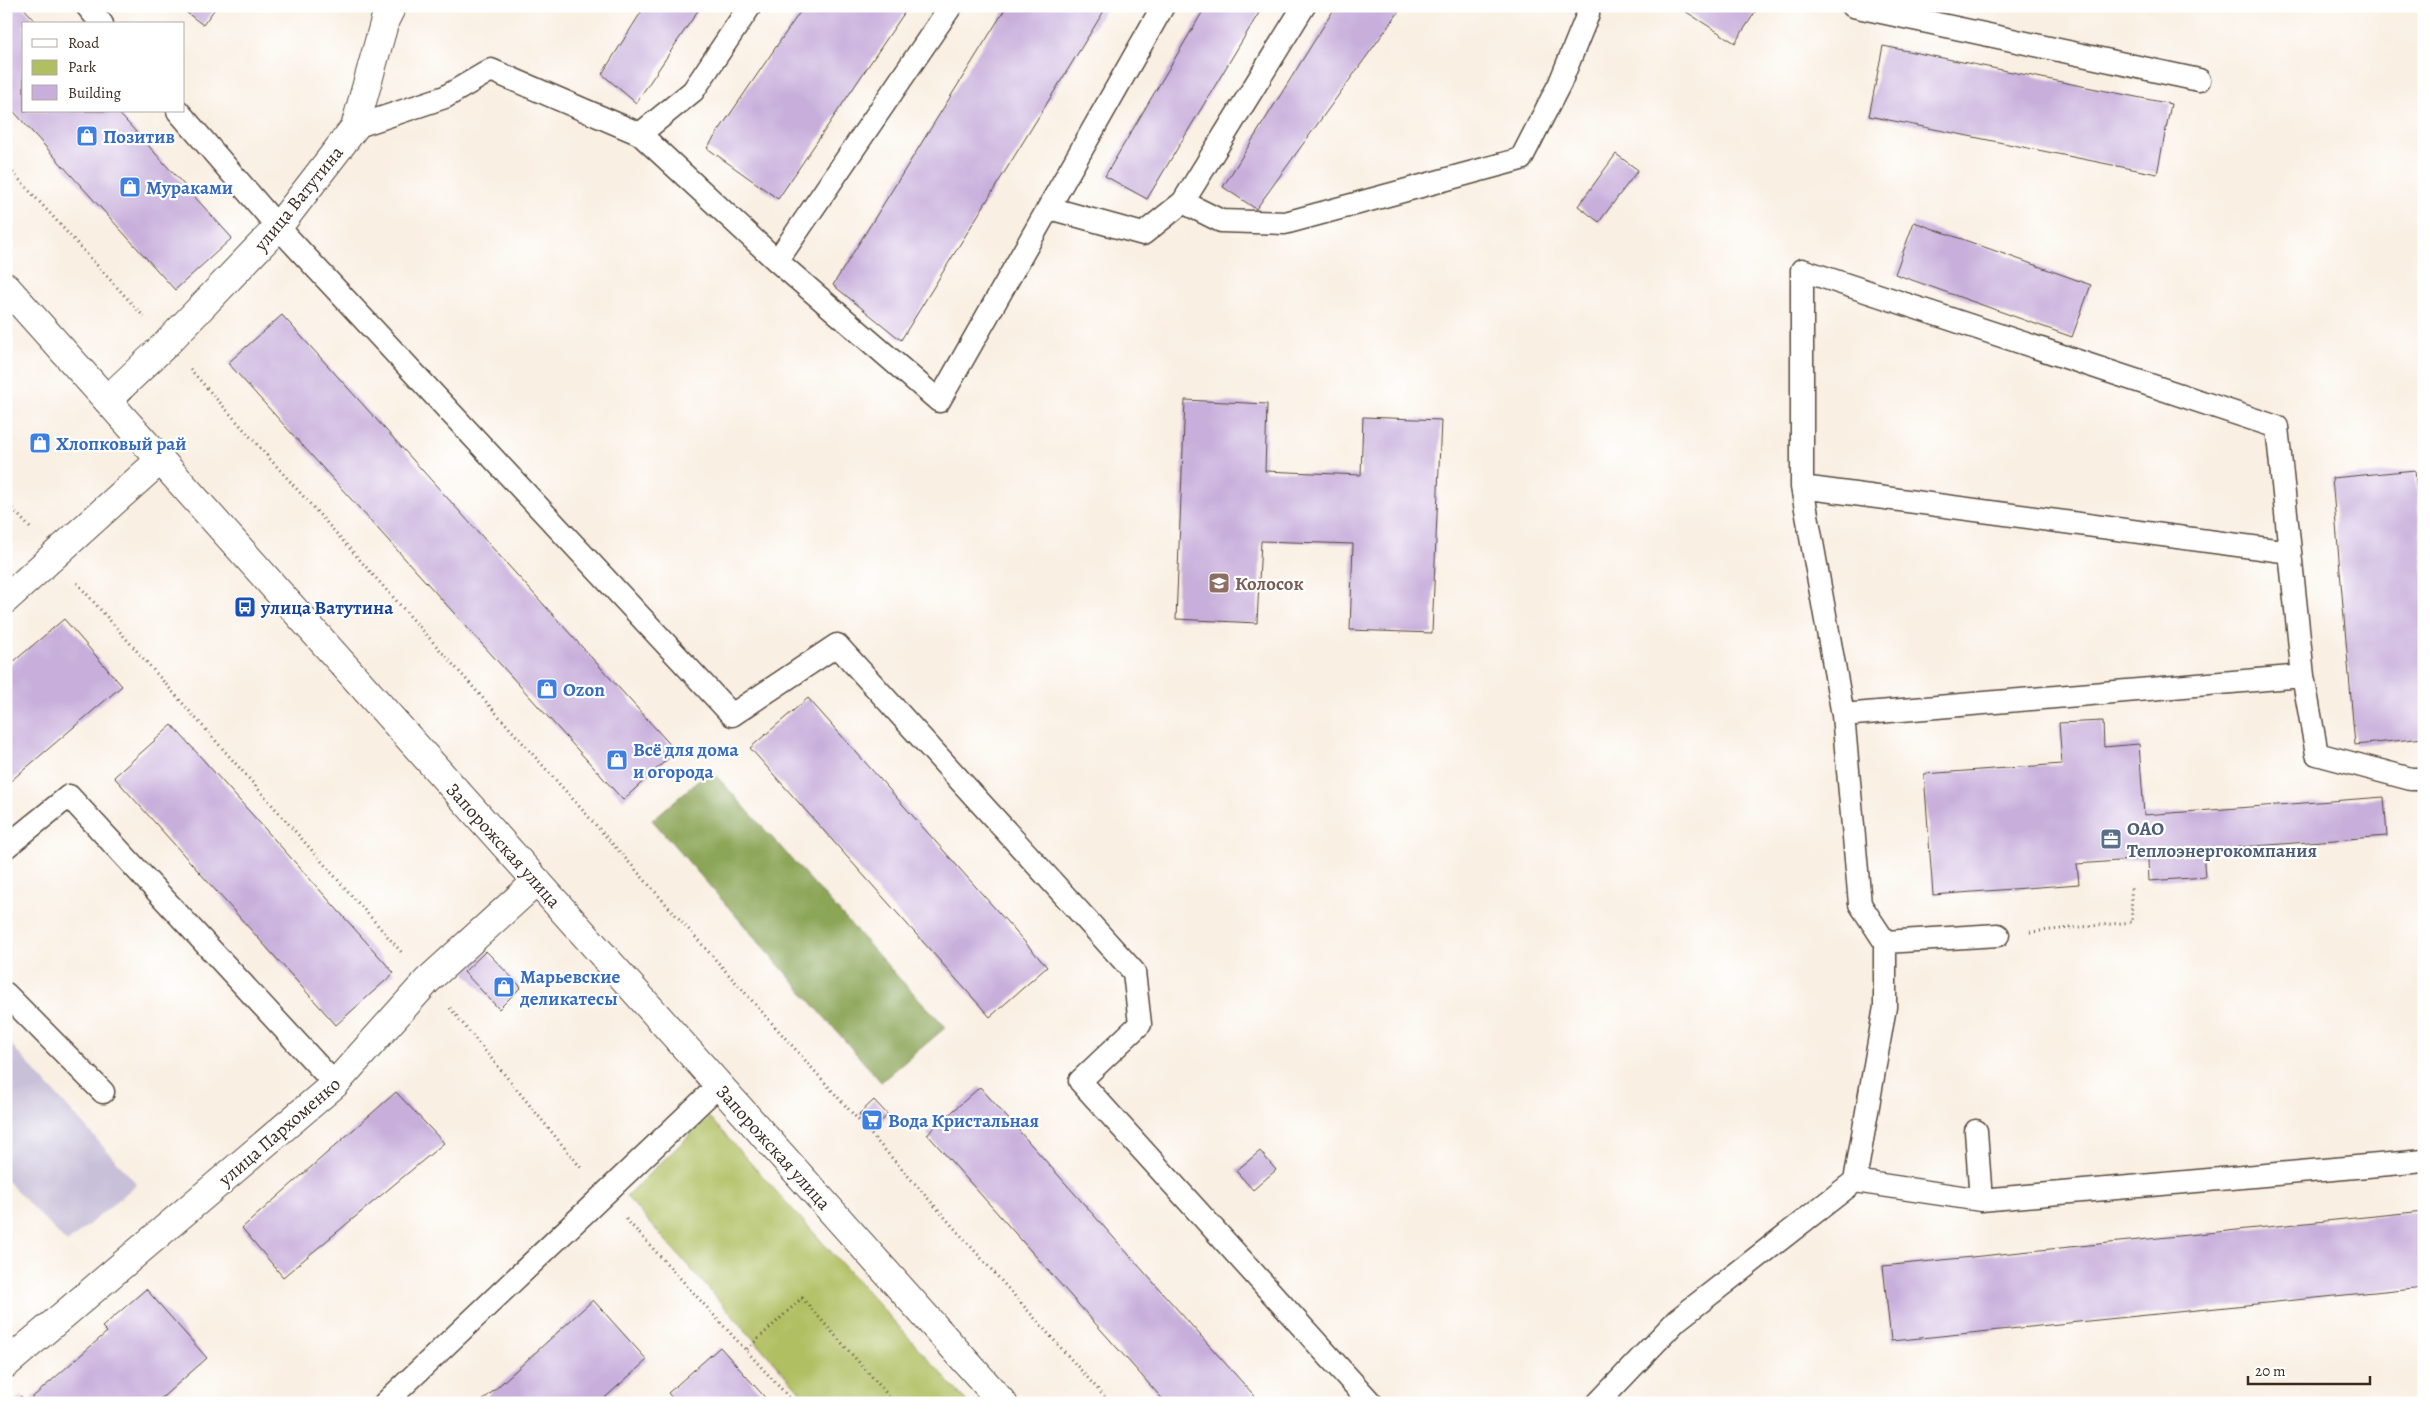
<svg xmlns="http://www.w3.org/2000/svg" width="2430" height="1409" font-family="Alegreya,serif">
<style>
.industrial{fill:#c8bfd8}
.green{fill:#b0bf62;stroke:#767440}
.forest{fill:#8ca658;stroke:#64683b}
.building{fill:#c8afdb}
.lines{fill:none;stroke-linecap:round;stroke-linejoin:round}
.lane-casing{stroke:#58483b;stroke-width:25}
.street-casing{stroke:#58483b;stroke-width:30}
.path{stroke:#58483b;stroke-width:3;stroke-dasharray:1 4;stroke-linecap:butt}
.lane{stroke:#fff;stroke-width:22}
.street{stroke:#fff;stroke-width:28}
.labels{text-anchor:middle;stroke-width:4.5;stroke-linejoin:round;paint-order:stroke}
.shop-label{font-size:19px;font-weight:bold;fill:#366cbe;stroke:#fff;text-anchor:start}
.street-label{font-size:19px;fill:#3b2a1e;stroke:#fff}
.education-label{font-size:19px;font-weight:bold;fill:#785e54;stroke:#fff;text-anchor:start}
.transit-label{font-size:19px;font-weight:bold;fill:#164399;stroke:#fff;text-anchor:start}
.service-label{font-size:19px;font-weight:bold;fill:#4e5e75;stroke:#fff;text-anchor:start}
</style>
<rect width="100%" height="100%" fill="#fff"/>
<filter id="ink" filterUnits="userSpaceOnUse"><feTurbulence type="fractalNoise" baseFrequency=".02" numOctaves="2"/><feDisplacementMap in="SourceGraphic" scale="10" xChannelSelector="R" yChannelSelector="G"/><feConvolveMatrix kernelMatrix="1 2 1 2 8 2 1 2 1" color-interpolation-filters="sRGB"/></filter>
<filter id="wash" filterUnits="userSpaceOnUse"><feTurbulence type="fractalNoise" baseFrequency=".0096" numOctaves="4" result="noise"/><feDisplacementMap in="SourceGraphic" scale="20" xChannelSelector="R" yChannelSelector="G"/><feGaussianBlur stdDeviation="1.12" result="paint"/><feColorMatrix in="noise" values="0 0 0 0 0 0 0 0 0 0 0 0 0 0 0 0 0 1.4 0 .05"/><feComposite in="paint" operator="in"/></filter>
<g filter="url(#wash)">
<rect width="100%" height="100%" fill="#f9efe2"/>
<path class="industrial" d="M6 1039 137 1184 67 1243 6 1180Z"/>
<path class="green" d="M709 1117 968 1403H810L626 1196Z"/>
<path class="forest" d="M711 770 899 978 946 1027 881 1082 652 820Z"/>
<g id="blocks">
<path class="building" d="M6 6H22L38 24H24V111H117L232 238 175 290 6 103Z
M178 6H217L203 25Z
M645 6H701L636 103 602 74Z
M804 6H909L778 199 707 148Z
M1007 6H1107L901 340 833 285Z
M1206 6H1263L1147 199 1105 176Z
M1336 6H1403L1256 209 1223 187Z
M1677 6H1759L1735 43Z
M1883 46 2171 104 2157 174 1869 116Z
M1616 154 1638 170 1599 222 1578 206Z
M1914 222 2091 285 2072 337 1895 274Z
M282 315 676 751 623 800 228 363Z
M1185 400 1267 404 1265 471 1361 475 1363 417 1441 420 1432 633 1350 630 1353 544 1261 541 1257 623 1176 619Z
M2415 470 2424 575V738L2355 745 2332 478Z
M64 619 122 686 6 785V668Z
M808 698 1047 967 990 1017 750 748Z
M2103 721 2104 747 2139 744 2144 815 2384 797 2387 836 2203 850 2205 877 2149 881 2148 859 2132 860 2077 864 2079 884 1933 895 1924 774 2062 764 2059 723Z
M172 725 394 973 336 1025 114 777Z
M486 951 521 987 499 1009 464 972Z
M980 1087 1216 1353 1261 1403H1166L927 1134Z
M396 1092 444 1143 283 1277 242 1228Z
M874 1100 888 1115 872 1129 859 1114Z
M1260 1151 1276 1170 1253 1190 1236 1171Z
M2424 1211V1287L1891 1341 1883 1266Z
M146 1289 207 1358 156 1403H13L21 1396 27 1402 107 1332 102 1327Z
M593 1300 647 1360 599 1403H480Z
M720 1347 770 1403H676L668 1393Z"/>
</g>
</g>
<g filter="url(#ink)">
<use href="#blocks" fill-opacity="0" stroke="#58483b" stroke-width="1"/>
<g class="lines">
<g class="lane-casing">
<path id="lane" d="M87 6 102 24
M1853 6 2199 80
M178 111 278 227 732 715 837 645 1134 972 1140 1024 1080 1081 1371 1403
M355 127 445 97 491 70 640 134 777 261 939 401 1163 6
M640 134 693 91 750 6
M1183 202 1221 221 1285 223 1521 159 1560 83 1588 14V6
M1049 208 1143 234 1183 202 1304 6
M777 261 951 6
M1802 487 2290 552
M2303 676 1843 715 1802 487V270L2277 427 2303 676 2317 754 2411 779H2424
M1843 715 1860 904 1885 942
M6 847 69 796 335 1084
M6 994 103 1092
M1976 1131 1981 1200 2424 1161
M1855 1181 1981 1200
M385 1403 719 1085
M1598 1403 1677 1320 1855 1181 1885 1007V942L1998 935"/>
</g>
<g class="street-casing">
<path id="street" d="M6 287 1003 1403
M107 400 167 343 278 227 355 127 385 20 392 6
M6 599 160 460
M6 1364 335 1084 427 981 537 881"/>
</g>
<path class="path" d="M6 165 144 317
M190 369 1110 1403
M6 501 31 529
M77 583 403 954
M2030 932 2132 922 2131 886
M450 1008 582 1169
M626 1219 794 1403
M747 1349 802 1298 895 1403"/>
<use href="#lane" class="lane"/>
<use href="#street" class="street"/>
</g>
</g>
<defs>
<g id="shop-square" transform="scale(1.125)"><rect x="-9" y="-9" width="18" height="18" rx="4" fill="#3f7fe0" stroke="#fff"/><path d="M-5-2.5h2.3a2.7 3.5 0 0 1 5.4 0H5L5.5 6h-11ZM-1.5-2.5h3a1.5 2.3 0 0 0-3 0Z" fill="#fff"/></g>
<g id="school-square" transform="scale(1.125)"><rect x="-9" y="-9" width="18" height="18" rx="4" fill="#8d6e63" stroke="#fff"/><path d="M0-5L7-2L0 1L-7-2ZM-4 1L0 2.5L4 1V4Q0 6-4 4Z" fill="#fff"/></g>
<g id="bus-square" transform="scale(1.125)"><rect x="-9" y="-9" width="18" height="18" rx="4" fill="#1a4fb4" stroke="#fff"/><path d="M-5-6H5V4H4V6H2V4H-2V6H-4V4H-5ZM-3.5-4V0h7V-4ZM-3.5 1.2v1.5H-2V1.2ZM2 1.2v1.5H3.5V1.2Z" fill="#fff"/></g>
<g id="office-square" transform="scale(1.125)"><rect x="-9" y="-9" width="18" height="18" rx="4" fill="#5c6f8a" stroke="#fff"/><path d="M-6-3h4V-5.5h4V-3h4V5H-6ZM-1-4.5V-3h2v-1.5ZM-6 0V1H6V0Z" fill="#fff"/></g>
<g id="supermarket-square" transform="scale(1.125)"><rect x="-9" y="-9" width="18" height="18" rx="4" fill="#3f7fe0" stroke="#fff"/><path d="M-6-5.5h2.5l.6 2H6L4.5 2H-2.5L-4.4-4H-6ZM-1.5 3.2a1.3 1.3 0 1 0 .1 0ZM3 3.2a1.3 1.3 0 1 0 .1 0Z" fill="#fff"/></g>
</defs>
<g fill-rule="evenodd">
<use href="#shop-square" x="87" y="136"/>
<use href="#shop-square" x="130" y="187"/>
<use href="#shop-square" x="40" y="443"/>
<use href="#school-square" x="1219" y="583"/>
<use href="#bus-square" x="245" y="607"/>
<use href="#shop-square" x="547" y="689"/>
<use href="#shop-square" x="617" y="760"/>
<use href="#office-square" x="2111" y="839"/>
<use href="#shop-square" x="504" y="987"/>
<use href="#supermarket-square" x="872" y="1120"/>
</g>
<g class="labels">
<g class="shop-label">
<text x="103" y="143">Позитив</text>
<text x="146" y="194">Мураками</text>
<text x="56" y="450">Хлопковый рай</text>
<text x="563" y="696">Ozon</text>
<text x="633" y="756">Всё для дома<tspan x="633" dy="22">и огорода</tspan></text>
<text x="520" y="983">Марьевские<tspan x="520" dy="22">деликатесы</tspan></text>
<text x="888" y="1127">Вода Кристальная</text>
</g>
<g class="street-label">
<text transform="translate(298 198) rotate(-51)" y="7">улица Ватутина</text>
<text transform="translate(504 845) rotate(48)" y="7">Запорожская улица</text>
<text transform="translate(279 1131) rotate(-41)" y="7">улица Пархоменко</text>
<text transform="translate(774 1147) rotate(48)" y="7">Запорожская улица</text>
</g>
<g class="education-label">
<text x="1235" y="590">Колосок</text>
</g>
<g class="transit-label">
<text x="261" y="614">улица Ватутина</text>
</g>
<g class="service-label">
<text x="2127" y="835">ОАО<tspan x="2127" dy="22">Теплоэнергокомпания</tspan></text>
</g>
</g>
<rect width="2430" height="1409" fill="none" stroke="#fff" stroke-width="25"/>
<rect x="22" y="22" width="162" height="90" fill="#ffffff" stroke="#b1aaa5"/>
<rect x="32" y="39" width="25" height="8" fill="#ffffff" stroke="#b1aaa5"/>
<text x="68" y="48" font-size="15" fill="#3b2a1e">Road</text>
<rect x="32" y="60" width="25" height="15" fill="#b0bf62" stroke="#b1aaa5"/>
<text x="68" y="72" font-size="15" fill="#3b2a1e">Park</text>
<rect x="32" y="85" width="25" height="15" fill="#c8afdb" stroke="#b1aaa5"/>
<text x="68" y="98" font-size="15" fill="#3b2a1e">Building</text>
<path d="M2248 1376v8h122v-8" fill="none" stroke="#3b2a1e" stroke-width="2.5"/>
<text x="2255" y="1376" font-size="15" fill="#3b2a1e" stroke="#ffffff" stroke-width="4" paint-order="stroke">20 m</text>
</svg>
